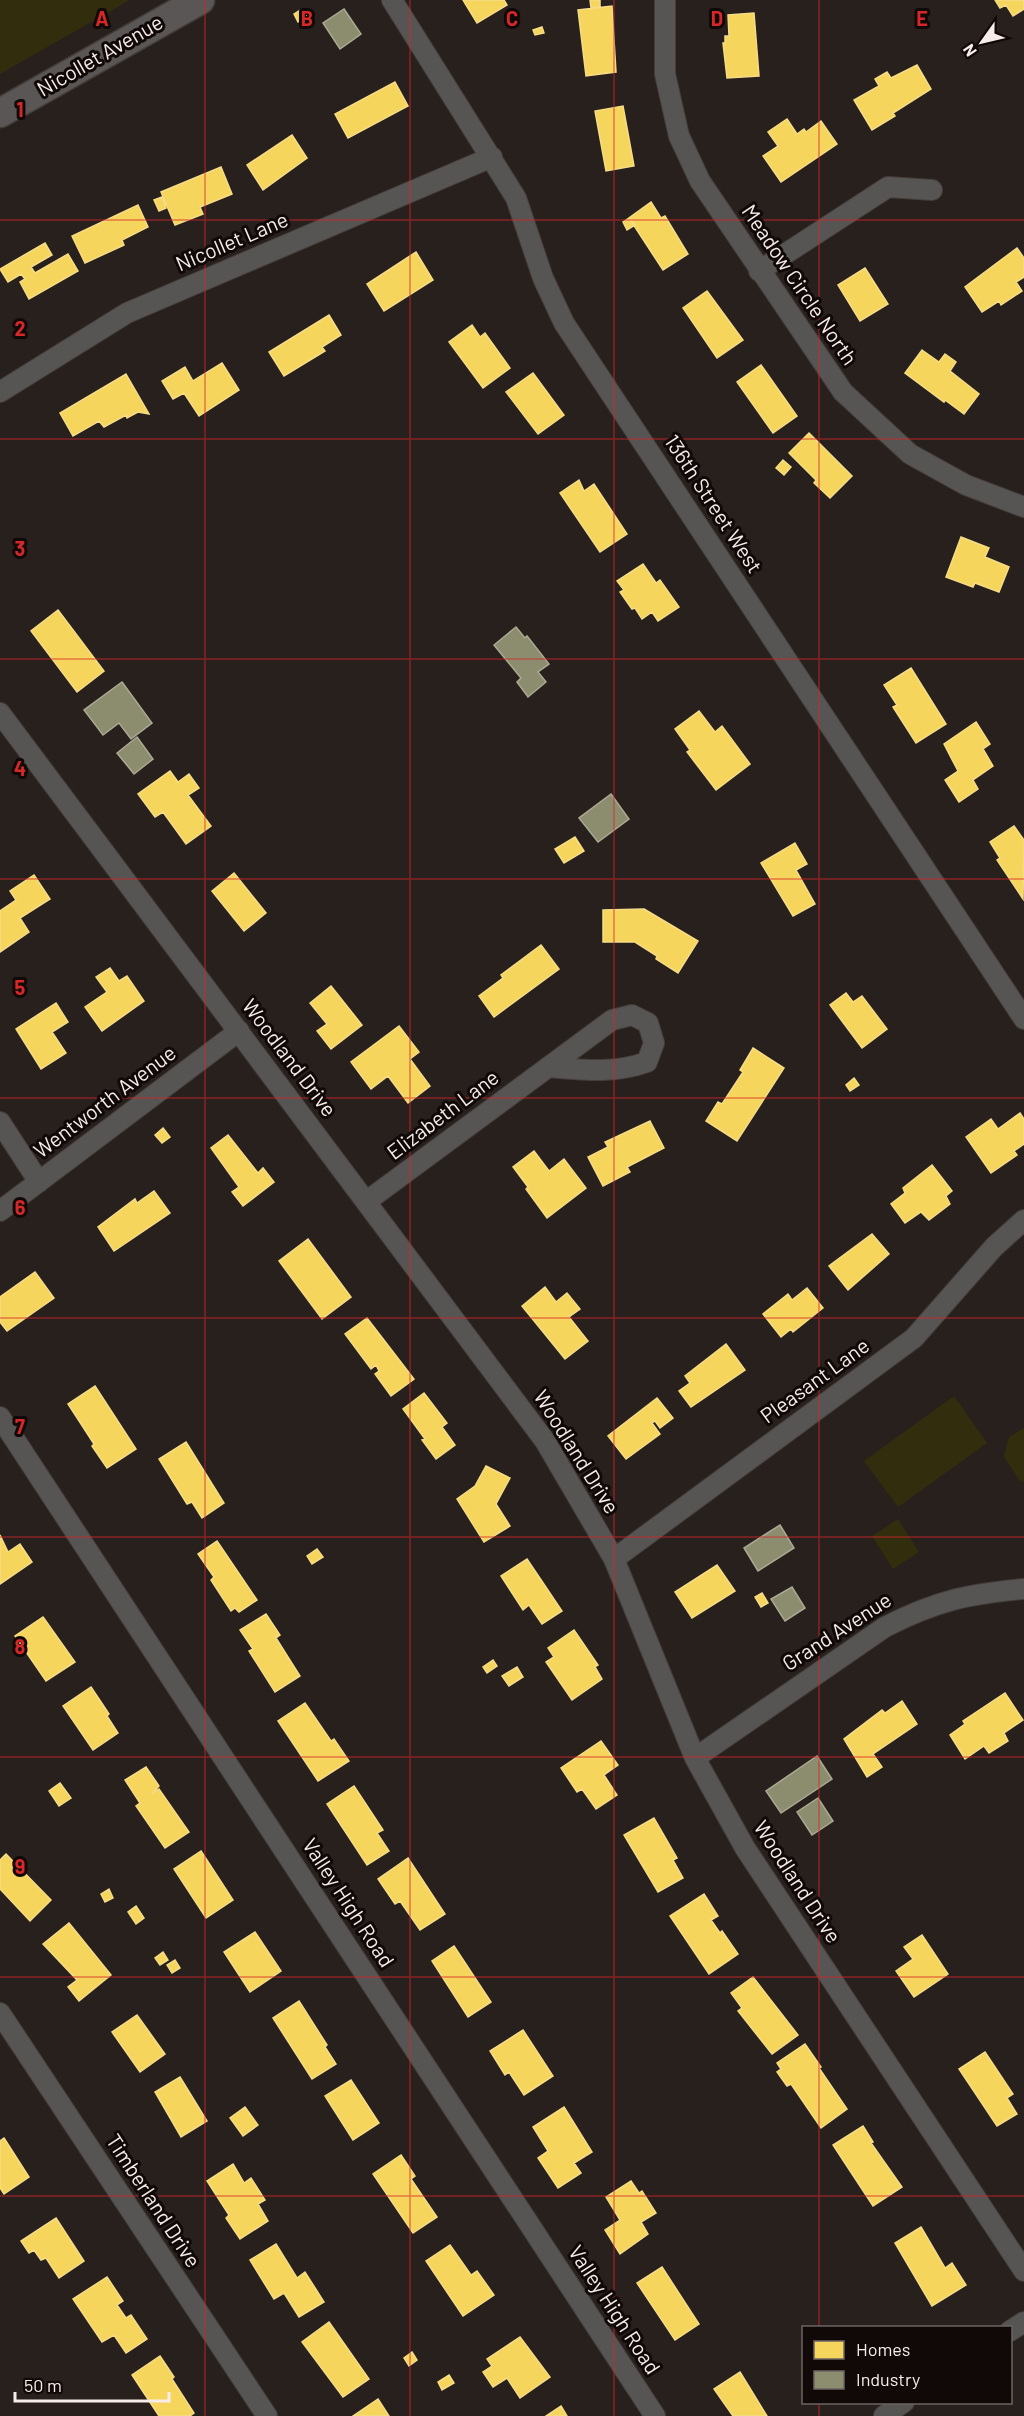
<svg xmlns="http://www.w3.org/2000/svg" width="1024" height="2416" font-family="Barlow,sans-serif">
<style>
.green{fill:#322d0d}
.homes{fill:#f6d55c;stroke:#f6dc86;stroke-width:1.5}
.industry{fill:#8c8c6e;stroke:#aca993;stroke-width:1.5}
.lines{fill:none;stroke-linecap:round;stroke-linejoin:round}
.minor-casing{stroke:#443d3a;stroke-width:22}
.secondary-casing{stroke:#443d3a;stroke-width:31}
.minor{stroke:#575454;stroke-width:20}
.secondary{stroke:#5a5656;stroke-width:28}
.grid{fill:none;stroke:#d62828;stroke-width:1.5;stroke-opacity:0.55}
.labels{text-anchor:middle;stroke-width:6;stroke-linejoin:round;paint-order:stroke}
.street-label{font-size:21px;fill:#f6ece9;stroke:#100908}
.grid-label{font-size:20px;text-anchor:middle;font-weight:bold;fill:#d62828;stroke:#100908;stroke-width:6;stroke-linejoin:round;paint-order:stroke}
</style>
<rect width="100%" height="100%" fill="#28201d"/>
<path class="green" d="M0 0H130L0 74Z
M954 1396 987 1443 898 1507 864 1461Z
M1024 1428V1482L1020 1481 1004 1457 1009 1437Z
M898 1519 919 1552 893 1569 872 1536Z"/>
<path class="homes" d="M463 0H504L507 5 477 23Z
M590 0H600V7L591 8Z
M995 0H1024V9L1013 16 1006 5 1000 8Z
M612 6 616 72 586 76 578 10Z
M302 9 307 16 298 22 294 14Z
M754 13 759 76 727 78 723 43H725V36H729L728 15Z
M542 27 544 33 535 35 533 30Z
M917 65 931 89 893 113 895 116 872 130 854 100 879 86 875 79 887 72 891 78Z
M395 82 408 106 348 138 335 114Z
M623 106 634 166 606 171 595 111Z
M787 119 797 134 804 129 806 132 821 121 837 144 781 182 763 156 778 146 768 132Z
M292 135 307 158 263 190 247 165Z
M221 167 232 194 200 207 203 214 175 225 161 192Z
M162 197 166 208 159 211 154 200Z
M651 202 661 218 665 216 688 254 663 270 629 218Z
M138 205 148 227 122 240 124 245 85 263 72 236Z
M629 218 635 225 627 230 623 222Z
M45 243 52 255 31 267 35 273 68 254 78 271 29 299 20 282 25 279 21 274 8 282 0 269Z
M1017 248 1024 258V277L1016 282 1022 291 1001 305 999 301 982 312 965 287Z
M416 252 433 280 384 311 367 284Z
M865 268 888 304 860 321 838 285Z
M707 291 743 340 717 358 683 308Z
M329 315 341 335 322 347 325 351 284 376 269 352Z
M472 325 480 337 485 333 510 368 483 388 449 342Z
M922 350 939 362 945 354 956 362 950 371 979 394 964 414 945 400 944 402 905 373Z
M222 363 239 390 199 416 184 393 173 399 162 381 185 367 193 381Z
M761 365 797 416 773 433 737 382Z
M533 373 564 415 538 434 506 392Z
M126 374 149 414 138 412 127 418 126 415 104 427 99 421 73 436 60 413Z
M809 433 852 476 830 498 814 483 816 480 789 453Z
M783 460 791 467 784 475 776 468Z
M579 480 584 491 594 484 627 534 600 552 560 493Z
M961 537 989 548 985 557 1009 567 999 592 975 583 973 587 946 577Z
M643 564 656 583 660 580 679 607 658 621 652 612 642 619 635 608 632 609 620 592 624 590 617 581Z
M58 610 104 671 77 692 31 631Z
M911 668 946 724 916 743 893 707 897 705 884 685Z
M699 711 715 732 722 726 750 764 716 790 687 752 690 750 675 729Z
M976 722 990 744 983 749 993 766 973 780 978 789 959 802 945 780 958 771 944 744Z
M170 771 178 782 189 774 199 788 188 795 211 826 186 844 163 812 155 817 138 794Z
M1014 826 1024 840 1023 899 997 860 1000 858 990 842Z
M575 837 584 851 564 863 555 849Z
M795 843 807 864 796 870 815 904 793 916 761 863Z
M234 873 266 913 244 931 212 891Z
M34 875 50 899 20 918 29 932 0 952V911L16 900 10 891Z
M644 909 698 941 678 973 656 959 657 956 635 942H603V910Z
M541 945 559 969 494 1017 479 996 503 978 501 975Z
M110 968 119 981 127 976 144 1001 102 1031 85 1007 107 992 96 977Z
M331 986 362 1025 331 1049 317 1031 327 1024 310 1003Z
M846 993 853 1002 862 996 887 1029 862 1048 830 1005Z
M56 1003 68 1022 52 1032 66 1053 41 1069 16 1029Z
M399 1026 419 1052 410 1059 430 1086 408 1103 388 1076 371 1089 351 1062Z
M753 1048 784 1068 737 1141 706 1121 718 1102 722 1104 743 1072 740 1070Z
M854 1078 859 1085 850 1091 846 1085Z
M1020 1113 1024 1119V1144L1014 1151 1017 1155 991 1173 966 1137 991 1119 998 1129Z
M650 1121 664 1148 627 1167 630 1172 603 1186 588 1157 608 1147 605 1142Z
M163 1128 170 1137 162 1143 155 1135Z
M228 1135 258 1173 263 1168 274 1182 243 1206 232 1192 239 1187 211 1148Z
M534 1151 549 1171 564 1159 586 1188 547 1218 526 1189 528 1187 513 1167Z
M932 1165 952 1191 946 1196 950 1204 929 1220 921 1212 905 1223 891 1204 905 1193 903 1188Z
M154 1191 170 1213 114 1251 98 1227 135 1199 137 1203Z
M872 1234 889 1254 848 1290 829 1266Z
M308 1239 351 1297 322 1319 279 1261Z
M35 1272 54 1298 7 1331 0 1322V1297Z
M545 1287 556 1302 567 1293 580 1309 569 1317 588 1341 565 1359 522 1306Z
M807 1288 823 1308 793 1332 791 1329 781 1337 763 1314 788 1294 792 1300Z
M367 1318 414 1379 391 1396 375 1374 379 1371 376 1365 371 1369 345 1334Z
M726 1344 745 1370 691 1407 679 1391 690 1383 685 1376Z
M95 1386 136 1449 107 1468 92 1446 94 1444 68 1404Z
M424 1393 447 1423 442 1427 455 1445 436 1459 422 1440 425 1439 403 1409Z
M657 1398 673 1418 660 1428 655 1421 652 1423 660 1434 626 1459 608 1436Z
M186 1442 224 1503 202 1518 192 1502 187 1504 159 1459Z
M486 1466 510 1478 496 1504 510 1526 484 1542 457 1499 475 1486Z
M0 1535 8 1552 20 1544 32 1562 0 1584Z
M217 1541 257 1600 239 1612 235 1608 231 1611 211 1580 214 1577 198 1554Z
M317 1549 323 1557 312 1564 307 1556Z
M527 1559 562 1611 542 1624 529 1605 523 1610 501 1576Z
M717 1565 735 1591 692 1618 675 1592Z
M762 1593 768 1603 761 1607 755 1597Z
M266 1614 280 1635 276 1638 300 1676 275 1692 249 1651 253 1649 240 1630Z
M43 1617 75 1662 46 1681 15 1636Z
M574 1630 598 1665 595 1667 602 1679 572 1700 546 1662 554 1657 548 1648Z
M493 1660 497 1666 487 1673 483 1667Z
M517 1667 523 1677 509 1686 502 1676Z
M91 1687 109 1714 107 1716 118 1733 93 1750 63 1706Z
M1005 1693 1023 1720 1004 1733 1008 1741 989 1753 984 1746 965 1759 950 1735 965 1724 963 1721Z
M902 1701 917 1724 873 1754 882 1767 867 1777 844 1739 882 1710 885 1713Z
M305 1703 331 1741 334 1739 349 1761 318 1781 278 1721Z
M601 1741 618 1765 604 1775 617 1795 596 1809 582 1789 577 1792 561 1768Z
M146 1767 159 1786 152 1794 159 1789 189 1832 165 1848 136 1806 140 1803 125 1780Z
M60 1783 71 1798 59 1806 49 1791Z
M354 1786 383 1830 377 1833 389 1851 367 1865 327 1804Z
M654 1818 677 1858 673 1860 683 1878 658 1892 624 1835Z
M201 1851 233 1900 206 1918 174 1869Z
M6 1854 51 1900 30 1921 0 1889V1860Z
M408 1858 445 1914 420 1930 400 1901 395 1904 378 1879Z
M109 1889 113 1898 105 1902 101 1894Z
M704 1894 718 1916 711 1920 720 1933 722 1931 738 1954 709 1974 670 1916Z
M136 1906 144 1918 136 1924 128 1912Z
M69 1923 111 1975 79 2001 68 1987 77 1980 43 1944Z
M255 1932 281 1971 250 1992 224 1952Z
M922 1935 948 1974 914 1997 896 1971 913 1959 904 1947Z
M454 1946 491 2002 468 2017 432 1961Z
M163 1952 168 1960 160 1965 155 1958Z
M175 1960 180 1968 172 1973 167 1965Z
M753 1977 798 2035 772 2054 738 2011 742 2008 731 1993Z
M299 2001 327 2045 325 2047 336 2064 312 2079 273 2018Z
M137 2015 165 2054 140 2072 112 2032Z
M523 2030 553 2076 524 2095 509 2072 505 2075 490 2051Z
M805 2044 821 2067 819 2068 847 2109 821 2128 791 2084 787 2086 777 2072 781 2069 777 2063Z
M985 2052 1013 2094 1007 2098 1017 2114 997 2126 959 2069Z
M180 2077 207 2121 181 2137 155 2092Z
M351 2080 379 2123 353 2140 325 2096Z
M245 2107 258 2125 243 2136 230 2118Z
M564 2107 592 2152 574 2163 581 2173 558 2188 538 2158 548 2151 533 2127Z
M863 2126 873 2142 871 2143 902 2187 873 2206 833 2145Z
M4 2138 29 2177 4 2194 0 2188V2141Z
M401 2155 415 2176 411 2179 437 2217 413 2233 373 2174Z
M233 2164 244 2183 251 2178 265 2200 258 2204 268 2221 240 2239 226 2218 229 2215 207 2181Z
M631 2181 639 2193 642 2191 656 2213 641 2222 648 2234 620 2254 605 2230 620 2220 606 2197Z
M56 2218 84 2261 59 2278 46 2258 41 2260 34 2250 29 2253 21 2241Z
M921 2227 945 2268 952 2263 966 2285 932 2306 895 2243Z
M276 2244 297 2278 305 2272 324 2302 299 2317 284 2293 274 2299 250 2260Z
M450 2245 471 2275 477 2271 494 2295 463 2316 426 2261Z
M662 2267 699 2324 675 2340 637 2283Z
M107 2277 123 2301 117 2305 126 2318 131 2315 147 2339 126 2353 114 2335 102 2342 73 2299Z
M329 2322 369 2379 343 2397 302 2342Z
M520 2337 550 2377 520 2398 507 2378 493 2387 483 2372 492 2366 487 2359Z
M412 2352 417 2360 409 2366 404 2358Z
M160 2356 174 2377 172 2379 194 2413 190 2416H159L132 2375Z
M740 2372 767 2416H733L714 2389Z
M449 2375 454 2383 442 2390 438 2382Z
M378 2399 389 2416H353Z
M561 2406 567 2416H546Z"/>
<path class="industry" d="M344 9 361 34 340 49 323 23Z
M516 627 525 638 527 636 549 664 538 672 546 682 528 697 517 682 521 678 494 645Z
M122 682 152 723 131 739 119 723 103 735 84 710Z
M137 737 153 759 134 774 117 753Z
M611 794 629 819 598 842 579 818Z
M780 1525 794 1548 758 1571 744 1548Z
M792 1587 805 1608 785 1621 771 1599Z
M817 1756 832 1779 781 1813 766 1791Z
M818 1798 833 1821 812 1835 797 1812Z"/>
<g class="lines">
<g class="minor-casing">
<path id="minor" d="M392 0 516 198 543 278 564 323 1024 1019
M665 0V74L679 136 700 181 843 392 910 454 966 485 1024 507
M759 271 888 187 932 190
M0 392 127 313 492 157
M0 713 545 1441 614 1559 695 1758 745 1848 1024 2271
M0 1122 39 1182
M367 1201 612 1020 632 1015 648 1023 654 1043 647 1062C614 1074 583 1070 548 1067
M0 1211 239 1031
M0 1417 655 2416
M614 1559 914 1338 994 1247 1024 1220
M695 1758 885 1627C936 1601 967 1594 1024 1589
M0 2013 267 2416
M1010 2331 1024 2322
M884 2416 904 2402"/>
</g>
<g class="secondary-casing">
<path id="secondary" d="M0 113 200 0"/>
</g>
<use href="#minor" class="minor"/>
<use href="#secondary" class="secondary"/>
</g>
<path class="grid" d="M205 0V2416M410 0V2416M614 0V2416M819 0V2328M0 220H1024M0 439H1024M0 659H1024M0 879H1024M0 1098H1024M0 1318H1024M0 1537H1024M0 1757H1024M0 1977H1024M0 2196H1024M819 2402V2416"/>
<g class="labels">
<g class="street-label">
<text transform="translate(100 56) rotate(-30)" y="7">Nicollet Avenue</text>
<text transform="translate(232 242) rotate(-23)" y="7">Nicollet Lane</text>
<text transform="translate(799 285) rotate(56)" y="7">Meadow Circle North</text>
<text transform="translate(713 504) rotate(57)" y="7">136th Street West</text>
<text transform="translate(289 1058) rotate(53)" y="7">Woodland Drive</text>
<text transform="translate(105 1102) rotate(-37)" y="7">Wentworth Avenue</text>
<text transform="translate(443 1115) rotate(-37)" y="7">Elizabeth Lane</text>
<text transform="translate(815 1381) rotate(-36)" y="7">Pleasant Lane</text>
<text transform="translate(576 1452) rotate(58)" y="7">Woodland Drive</text>
<text transform="translate(837 1632) rotate(-33)" y="7">Grand Avenue</text>
<text transform="translate(797 1882) rotate(57)" y="7">Woodland Drive</text>
<text transform="translate(348 1903) rotate(57)" y="7">Valley High Road</text>
<text transform="translate(153 2201) rotate(57)" y="7">Timberland Drive</text>
<text transform="translate(614 2310) rotate(57)" y="7">Valley High Road</text>
</g>
</g>
<g class="grid-label">
<text x="102" y="26">A</text>
<text x="307" y="26">B</text>
<text x="512" y="26">C</text>
<text x="717" y="26">D</text>
<text x="922" y="26">E</text>
<text x="20" y="117">1</text>
<text x="20" y="336">2</text>
<text x="20" y="556">3</text>
<text x="20" y="776">4</text>
<text x="20" y="995">5</text>
<text x="20" y="1215">6</text>
<text x="20" y="1434">7</text>
<text x="20" y="1654">8</text>
<text x="20" y="1874">9</text>
</g>
<rect x="802" y="2326" width="210" height="78" fill="#100908" stroke="#6c6462" stroke-width="1.5"/>
<rect x="814" y="2341" width="30" height="18" fill="#f6d55c" stroke="#6c6462" stroke-width="1.5"/>
<text x="856" y="2356" font-size="18" fill="#f6ece9">Homes</text>
<rect x="814" y="2371" width="30" height="18" fill="#8c8c6e" stroke="#6c6462" stroke-width="1.5"/>
<text x="856" y="2386" font-size="18" fill="#f6ece9">Industry</text>
<g transform="translate(982 42) rotate(236)" stroke="#100908" stroke-width="4.5" paint-order="stroke">
<path d="M0-4.5L10 22L0 15L-10 22Z" fill="#f6ece9"/>
<text y="-9" font-size="16" font-weight="bold" text-anchor="middle" fill="#f6ece9">N</text>
</g>
<path d="M15 2392v9h154v-9" fill="none" stroke="#f6ece9" stroke-width="3"/>
<text x="24" y="2392" font-size="18" fill="#f6ece9" stroke="#100908" stroke-width="4.5" paint-order="stroke">50 m</text>
</svg>
